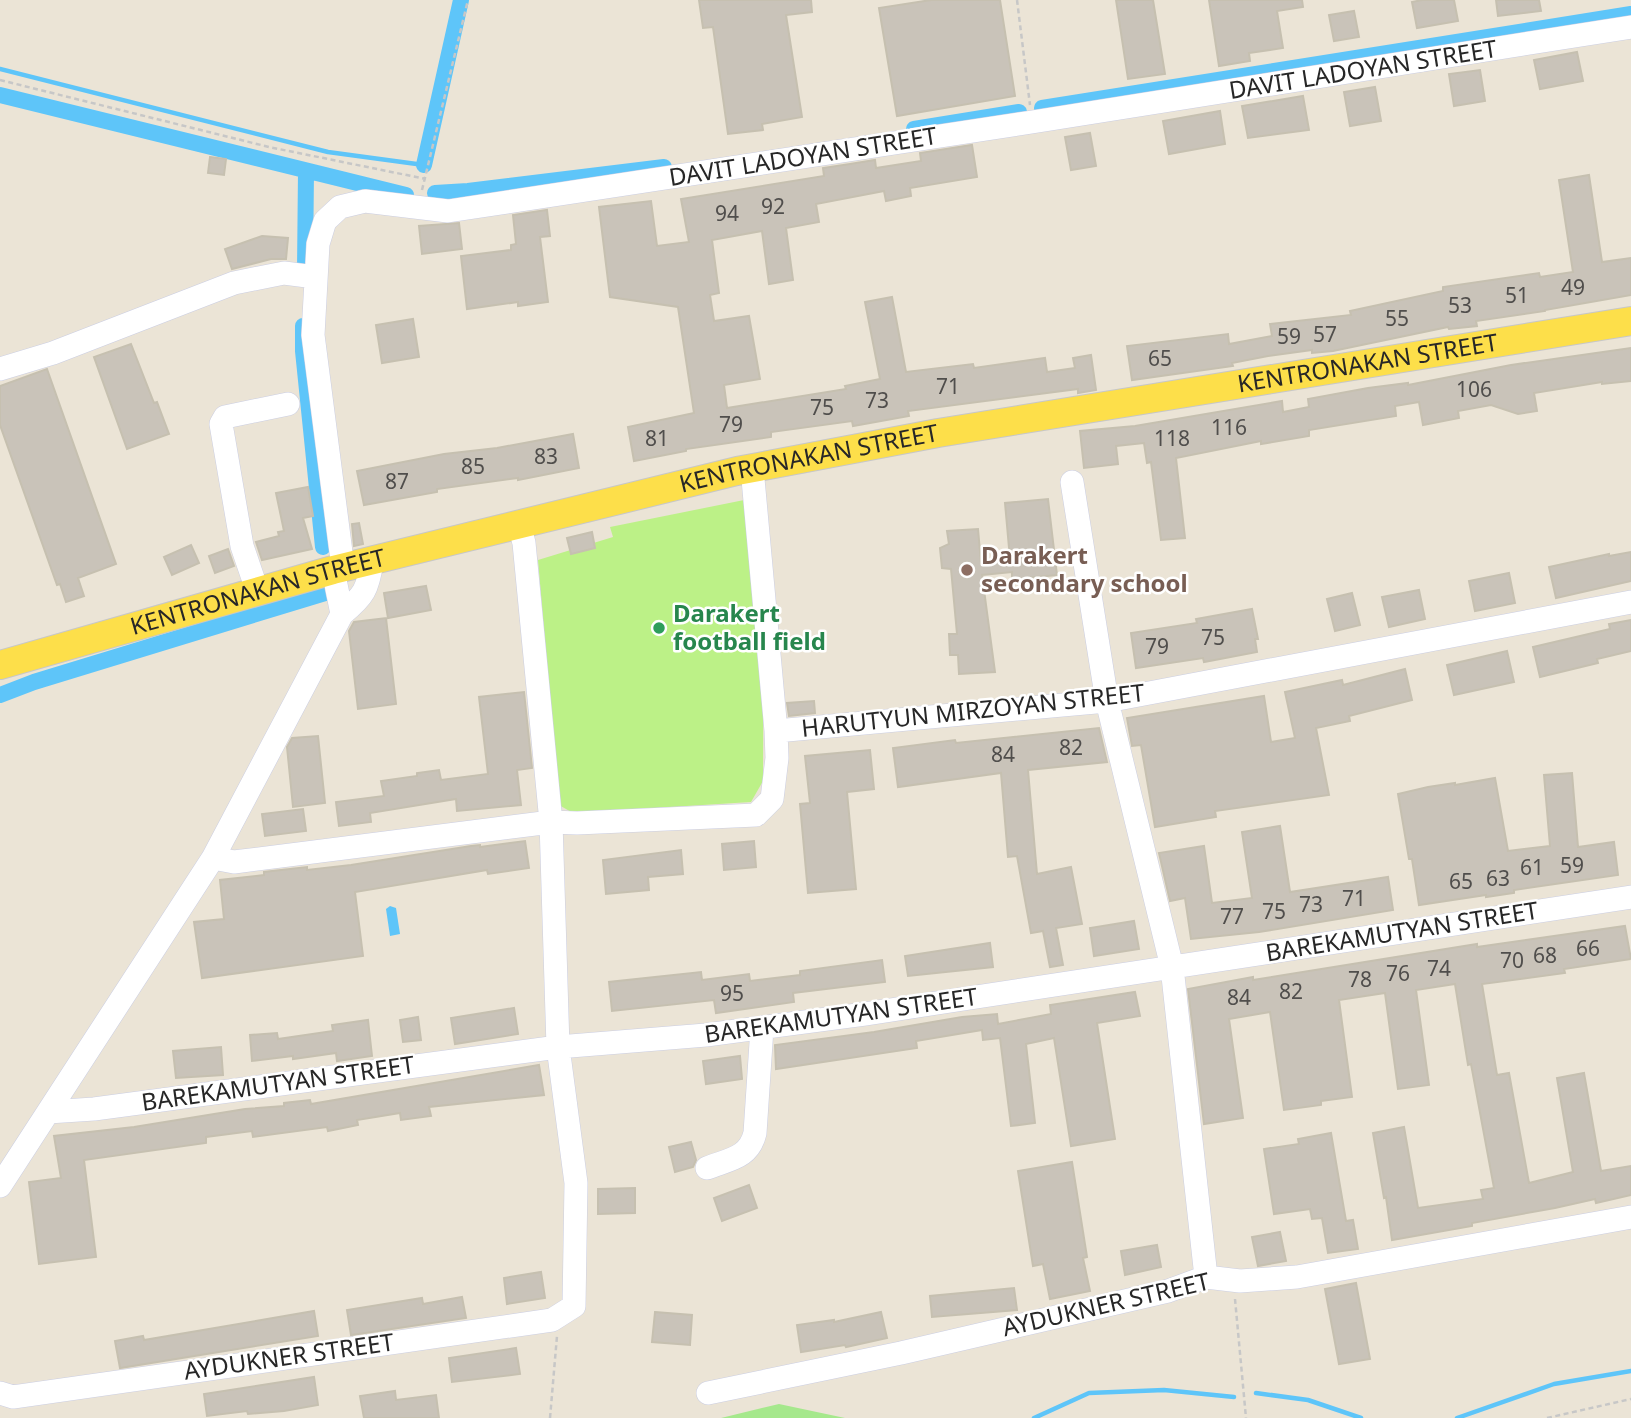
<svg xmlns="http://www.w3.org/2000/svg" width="1631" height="1418" font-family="'Noto Sans',sans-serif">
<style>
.green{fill:#a5e88c}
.pitch{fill:#bcf187}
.water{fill:#5ec5f9}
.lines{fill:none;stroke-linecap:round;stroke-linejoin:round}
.stream{stroke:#5ec5f9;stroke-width:4.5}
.canal{stroke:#5ec5f9;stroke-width:16}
.building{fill:#c9c3b9;stroke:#c6c0b0;stroke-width:2}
.minor-casing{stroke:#cbcee2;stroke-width:24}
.major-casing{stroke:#c7c7c7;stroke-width:30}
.path{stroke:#c7c7c7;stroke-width:2.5;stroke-dasharray:5 3.5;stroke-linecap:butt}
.minor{stroke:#fff;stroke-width:23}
.major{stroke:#fddf4a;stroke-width:28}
.education-dot{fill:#8d6e63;stroke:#fff;stroke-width:2.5}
.leisure-dot{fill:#2e9e5b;stroke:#fff;stroke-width:2.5}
.labels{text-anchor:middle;stroke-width:5;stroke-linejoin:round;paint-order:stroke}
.number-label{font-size:21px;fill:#504e4c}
.street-label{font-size:24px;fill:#272727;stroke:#fff}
.education-label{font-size:24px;font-weight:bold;fill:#785e54;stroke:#fff;text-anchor:start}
.leisure-label{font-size:24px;font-weight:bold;fill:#27864d;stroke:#fff;text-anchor:start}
</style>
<rect width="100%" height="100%" fill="#ebe4d6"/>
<path class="green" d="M779 1404 845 1418H721Z"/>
<path class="pitch" d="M764 496 763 781 751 802 573 813 559 805 538 560 613 537 610 527Z"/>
<path class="water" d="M390 906 396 908 400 934 390 936 386 909Z"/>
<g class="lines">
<path class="stream" d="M0 69 328 152 424 165
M1256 1393 1308 1400 1361 1418
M1034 1418 1089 1393 1164 1390 1234 1397
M1457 1418 1554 1384 1631 1371"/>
<path class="canal" d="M0 95 406 195
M1042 108 1631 14
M914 129 1019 112
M424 165 461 0
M435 193 468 191 664 167
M305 270 306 171
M303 326V351L323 547
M0 695 34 682 325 593"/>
</g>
<path class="building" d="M699 0H811L812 12 786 15 802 117 762 124 763 130 728 134 713 27 703 28Z
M931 0H1000L1015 96 897 116 879 8Z
M1116 0H1153L1165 74 1128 79Z
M1209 0H1302L1303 7 1277 11 1283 48 1249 53 1250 61 1219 66Z
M1422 0H1454L1458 21 1417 28 1412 2Z
M1496 0H1539L1541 11 1498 16Z
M1354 11 1359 37 1334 41 1329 15Z
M1577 52 1583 81 1540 89 1534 60Z
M1480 70 1485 101 1454 106 1449 74Z
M1375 87 1381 121 1350 126 1344 92Z
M1303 96 1309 130 1248 138 1242 106Z
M1220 111 1225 144 1169 154 1163 121Z
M1090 133 1096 166 1071 170 1065 137Z
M972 145 977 177 910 188 911 196 886 201 884 191 816 204 819 222 786 228 793 280 769 284 762 231 712 240 719 293 710 295 714 321 749 316 760 379 724 385 727 408 846 389 845 386 880 379 865 302 892 297 906 372 973 364 974 368 1045 358 1047 372 1075 368 1073 358 1091 355 1096 390 1078 393V389L908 411 909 416 853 426 852 421 771 432V437L686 449V451L634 461 628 427 694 413 678 307 610 297 599 207 651 201 657 246 689 242 681 199 824 176 823 168 850 164 875 160 876 168 921 161 920 153Z
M210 157 226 159 224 175 208 173Z
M1589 175 1602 262 1631 258V295L1545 310V311L1476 321 1477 326 1449 329 1448 327 1333 351 1312 353V350L1268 356 1232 363 1233 366 1132 380 1127 346 1228 334 1229 344 1272 336 1270 324 1351 315 1350 311 1443 291V287L1539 273 1540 277 1573 272 1559 180Z
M547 210 550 236 540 237 548 302 518 306V302L467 309 461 256 511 250V245L516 244 513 215Z
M459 223 462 249 422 254 419 226Z
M262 236 288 238 286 259H271L232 269 225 249Z
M413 319 419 357 382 363 376 325Z
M131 344 154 403 157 402 169 434 127 449 94 357Z
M1631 348V381L1602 384V382L1534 393 1537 411 1518 414 1491 405 1458 411 1459 418 1423 425 1419 402 1395 406 1396 416 1309 430V436L1261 444V441L1176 458 1185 538 1161 540 1151 462 1147 463 1144 443 1116 446 1118 464 1084 468 1080 431 1135 426 1282 401 1283 412 1309 407 1308 399 1368 388 1408 383V385L1511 365Z
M47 369 116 564 78 578 84 596 66 602 60 584 57 585 0 425V386Z
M573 434 579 468 518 480V478L437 489V492L364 505 357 471 444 454 497 448Z
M308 487 313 516 303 518 312 549 262 560 256 542 279 536 278 532 284 531 276 493Z
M1048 499 1057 575 1012 579V572L982 575 995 672 959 674 958 655H950L949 634H957L951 569 942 568 940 548 949 544 947 531 978 529 981 563 1010 559 1005 503Z
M359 523 363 544 354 546 352 524Z
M592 532 595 548 571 554 567 538Z
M191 545 199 563 172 575 164 557Z
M228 549 234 566 215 573 209 556Z
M1631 552V581L1556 598 1549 567 1609 554V556Z
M1509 573 1515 603 1475 611 1469 581Z
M426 586 431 610 388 618 384 593Z
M1419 590 1425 619 1389 627 1382 597Z
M1352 593 1360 625 1335 631 1327 599Z
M1252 609 1258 639H1255L1257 652 1204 662 1203 658 1136 668 1131 633 1197 623 1196 619Z
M386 618 396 704 358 709 349 631 354 622Z
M1631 620V651L1597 659 1598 663 1540 677 1533 647 1610 629 1609 624Z
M1507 651 1514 682 1454 695 1447 665Z
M1405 669 1412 700 1349 716 1350 721 1316 728 1329 795 1215 811 1216 817 1155 827 1141 745 1132 746 1127 718 1264 696 1271 742 1295 738 1285 692 1342 680 1343 685Z
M524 692 532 768 517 770 521 805 457 811 456 799 370 813 371 822 339 826 336 802 384 796 381 781 417 776V773L439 770 441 780 488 774 479 697Z
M814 701 815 713 789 716 787 703Z
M1099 728 1107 762 1028 770 1037 874 1071 867 1082 924 1056 928 1063 965 1050 967 1043 931 1031 933 1017 856 1008 857 1001 773 898 787 893 748 955 740 956 743Z
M318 736 325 803 293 807 287 747 292 738Z
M870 750 874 789 847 792 856 889 808 893 800 804 810 803 805 756Z
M1572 773 1578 847 1614 842 1618 875 1514 890V893L1486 897V895L1419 905 1412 859H1409L1398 794 1428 787 1455 783V785L1495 778 1508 851 1550 846 1544 775Z
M303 809 306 831 265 836 262 814Z
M1280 826 1290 892 1388 877 1393 910 1259 932 1191 939 1185 898 1170 901 1159 853 1204 846 1212 903 1252 898 1242 832Z
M525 841 529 868 488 874 487 870 355 892 363 956 202 978 194 922 224 919 220 880 264 875V872L307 867V870L351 865 471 846 480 845V847Z
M754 841 756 867 724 870 722 844Z
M681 850 683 874 648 877 649 890 606 894 603 860Z
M1134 921 1139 949 1094 956 1090 928Z
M1625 926 1631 959 1564 969 1565 973 1482 984 1497 1075 1509 1073 1529 1183 1573 1172 1557 1078 1584 1073 1601 1171 1631 1166V1195L1596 1203 1595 1199 1555 1208 1472 1223V1226L1392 1240 1386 1197 1384 1198 1373 1133 1404 1127 1418 1208 1483 1199 1481 1190 1494 1188 1471 1064 1468 1065 1455 984 1416 990 1429 1085 1398 1089 1385 993 1339 1000 1352 1097 1321 1101V1105L1284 1110 1270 1012 1229 1019 1243 1118 1204 1124 1188 989 1253 977V980L1477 944V947Z
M990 943 993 967 908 976 905 956Z
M882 960 885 982 793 993 794 1002 716 1013 714 1000 612 1011 609 982 701 972 702 980 749 974 750 981 800 975V971Z
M1135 992 1140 1016 1097 1023 1115 1139 1071 1146 1054 1038 1026 1044 1035 1123 1011 1126 1000 1038 983 1040 982 1030 916 1041 917 1048 776 1069 775 1045 874 1032 962 1017 997 1014 998 1024 1051 1014 1050 1005Z
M514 1008 518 1034 455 1044 451 1018Z
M418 1017 421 1040 403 1042 400 1020Z
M368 1020 372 1056 337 1061 336 1053 293 1059V1056L252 1061 250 1035 277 1033 278 1039 333 1031 332 1025Z
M221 1047 223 1075 176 1078 173 1051Z
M740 1056 742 1079 706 1084 703 1061Z
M539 1065 544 1095 429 1107 431 1116 401 1120 400 1113 357 1120 358 1125 328 1131 327 1127 253 1137 252 1131 206 1137V1143L84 1160 96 1257 39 1264 29 1182 61 1178 54 1136 134 1127 245 1109 284 1106V1103L310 1100 311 1104Z
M1331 1133 1346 1221 1353 1220 1358 1249 1328 1253 1322 1218 1312 1219 1310 1209 1274 1214 1264 1149 1299 1144 1298 1139Z
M691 1142 696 1160 693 1167 675 1172 669 1147Z
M1072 1162 1087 1257 1083 1258 1090 1291 1050 1299 1043 1264 1033 1266 1018 1171Z
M749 1185 757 1208 722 1221 714 1198Z
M635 1188V1213L598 1214V1189Z
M1280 1232 1286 1261 1258 1266 1252 1237Z
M1157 1245 1161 1267 1125 1275 1121 1251Z
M541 1272 545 1298 507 1304 504 1278Z
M1356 1283 1370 1359 1339 1364 1325 1289Z
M1014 1288 1017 1310 932 1317 930 1296Z
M462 1297 466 1318 351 1335 347 1310 422 1298 423 1304Z
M314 1311 318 1336 120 1368 115 1341 143 1336 144 1340Z
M655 1312 692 1315 690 1345 652 1342Z
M881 1312 887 1338 846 1347 845 1345 801 1352 797 1325 834 1320V1322Z
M516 1348 520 1374 452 1382 449 1358Z
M314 1377 318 1405 284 1411 248 1414 247 1411 207 1416 204 1394Z
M395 1391 396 1400 436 1395 439 1418H364L360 1396Z"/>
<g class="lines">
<g class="minor-casing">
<path id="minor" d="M0 369 53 353 234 283 284 273 315 277
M752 468 776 731
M1072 482 1107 701 1172 967 1206 1277
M343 568 313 335 318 244 325 221 340 207 365 201 448 211 1032 122 1631 27
M333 570 342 614
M257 590 242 546 221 424 225 417 288 404
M213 858 234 862 551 822 577 823 756 815 772 799 777 758 776 731 1107 701 1631 602
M48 1112 94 1109 558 1047 706 1035 865 1014 1631 897
M707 1168C730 1159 749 1158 755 1133L762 1028
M0 1186 213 858 342 614C364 596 368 589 372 561
M0 1393 13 1397 552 1320 574 1306 576 1183 558 1047 551 822 524 543 519 524
M708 1393 901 1353 1168 1291 1206 1277 1240 1281 1297 1277 1631 1217"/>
</g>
<g class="major-casing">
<g id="major">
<path id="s1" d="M0 665 333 570 737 471 938 433 1631 321"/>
</g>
</g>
<path class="path" d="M1017 0 1030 105
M0 80 269 147 426 179
M422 190 468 0
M1235 1299 1246 1418
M550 1418 557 1336
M1547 1418 1631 1399"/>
<use href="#minor" class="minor"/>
<use href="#major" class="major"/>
</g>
<circle class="education-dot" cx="967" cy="570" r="7"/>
<circle class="leisure-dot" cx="659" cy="628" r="7"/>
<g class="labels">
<g class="number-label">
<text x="773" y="214">92</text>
<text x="727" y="221">94</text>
<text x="1573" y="295">49</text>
<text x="1517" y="303">51</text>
<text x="1460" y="313">53</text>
<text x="1397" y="326">55</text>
<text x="1325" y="342">57</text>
<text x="1289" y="344">59</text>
<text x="1160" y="366">65</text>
<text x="948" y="394">71</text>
<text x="1474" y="397">106</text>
<text x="877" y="408">73</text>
<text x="822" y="415">75</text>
<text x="731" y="432">79</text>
<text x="1229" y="435">116</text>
<text x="657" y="446">81</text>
<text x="1172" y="446">118</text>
<text x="546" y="464">83</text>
<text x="473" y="474">85</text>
<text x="397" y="489">87</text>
<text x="1213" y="645">75</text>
<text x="1157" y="654">79</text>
<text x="1071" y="755">82</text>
<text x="1003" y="762">84</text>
<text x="1572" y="873">59</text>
<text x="1532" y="875">61</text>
<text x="1498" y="886">63</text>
<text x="1461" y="889">65</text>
<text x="1354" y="906">71</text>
<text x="1311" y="912">73</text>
<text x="1274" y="919">75</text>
<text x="1232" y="924">77</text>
<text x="1588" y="956">66</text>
<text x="1545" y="963">68</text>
<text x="1512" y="968">70</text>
<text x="1439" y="976">74</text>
<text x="1398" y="981">76</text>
<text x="1360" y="987">78</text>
<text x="1291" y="999">82</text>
<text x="732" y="1001">95</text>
<text x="1239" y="1005">84</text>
</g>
<g class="street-label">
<text transform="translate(1363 70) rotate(-9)" y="8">DAVIT LADOYAN STREET</text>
<text transform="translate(803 157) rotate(-9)" y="8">DAVIT LADOYAN STREET</text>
<text dy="8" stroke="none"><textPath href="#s1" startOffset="1402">KENTRONAKAN STREET</textPath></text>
<text dy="8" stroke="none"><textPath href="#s1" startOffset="835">KENTRONAKAN STREET</textPath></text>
<text dy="8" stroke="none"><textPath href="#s1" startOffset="268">KENTRONAKAN STREET</textPath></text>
<text transform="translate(973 711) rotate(-6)" y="8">HARUTYUN MIRZOYAN STREET</text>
<text transform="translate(1402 932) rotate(-9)" y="8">BAREKAMUTYAN STREET</text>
<text transform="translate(841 1016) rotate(-8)" y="8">BAREKAMUTYAN STREET</text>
<text transform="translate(278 1084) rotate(-8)" y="8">BAREKAMUTYAN STREET</text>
<text transform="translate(1106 1305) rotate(-13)" y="8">AYDUKNER STREET</text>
<text transform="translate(289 1357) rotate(-8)" y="8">AYDUKNER STREET</text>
</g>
<g class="education-label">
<text x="981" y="564">Darakert<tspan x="981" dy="28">secondary school</tspan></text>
</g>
<g class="leisure-label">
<text x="673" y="622">Darakert<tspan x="673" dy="28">football field</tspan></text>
</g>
</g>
</svg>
